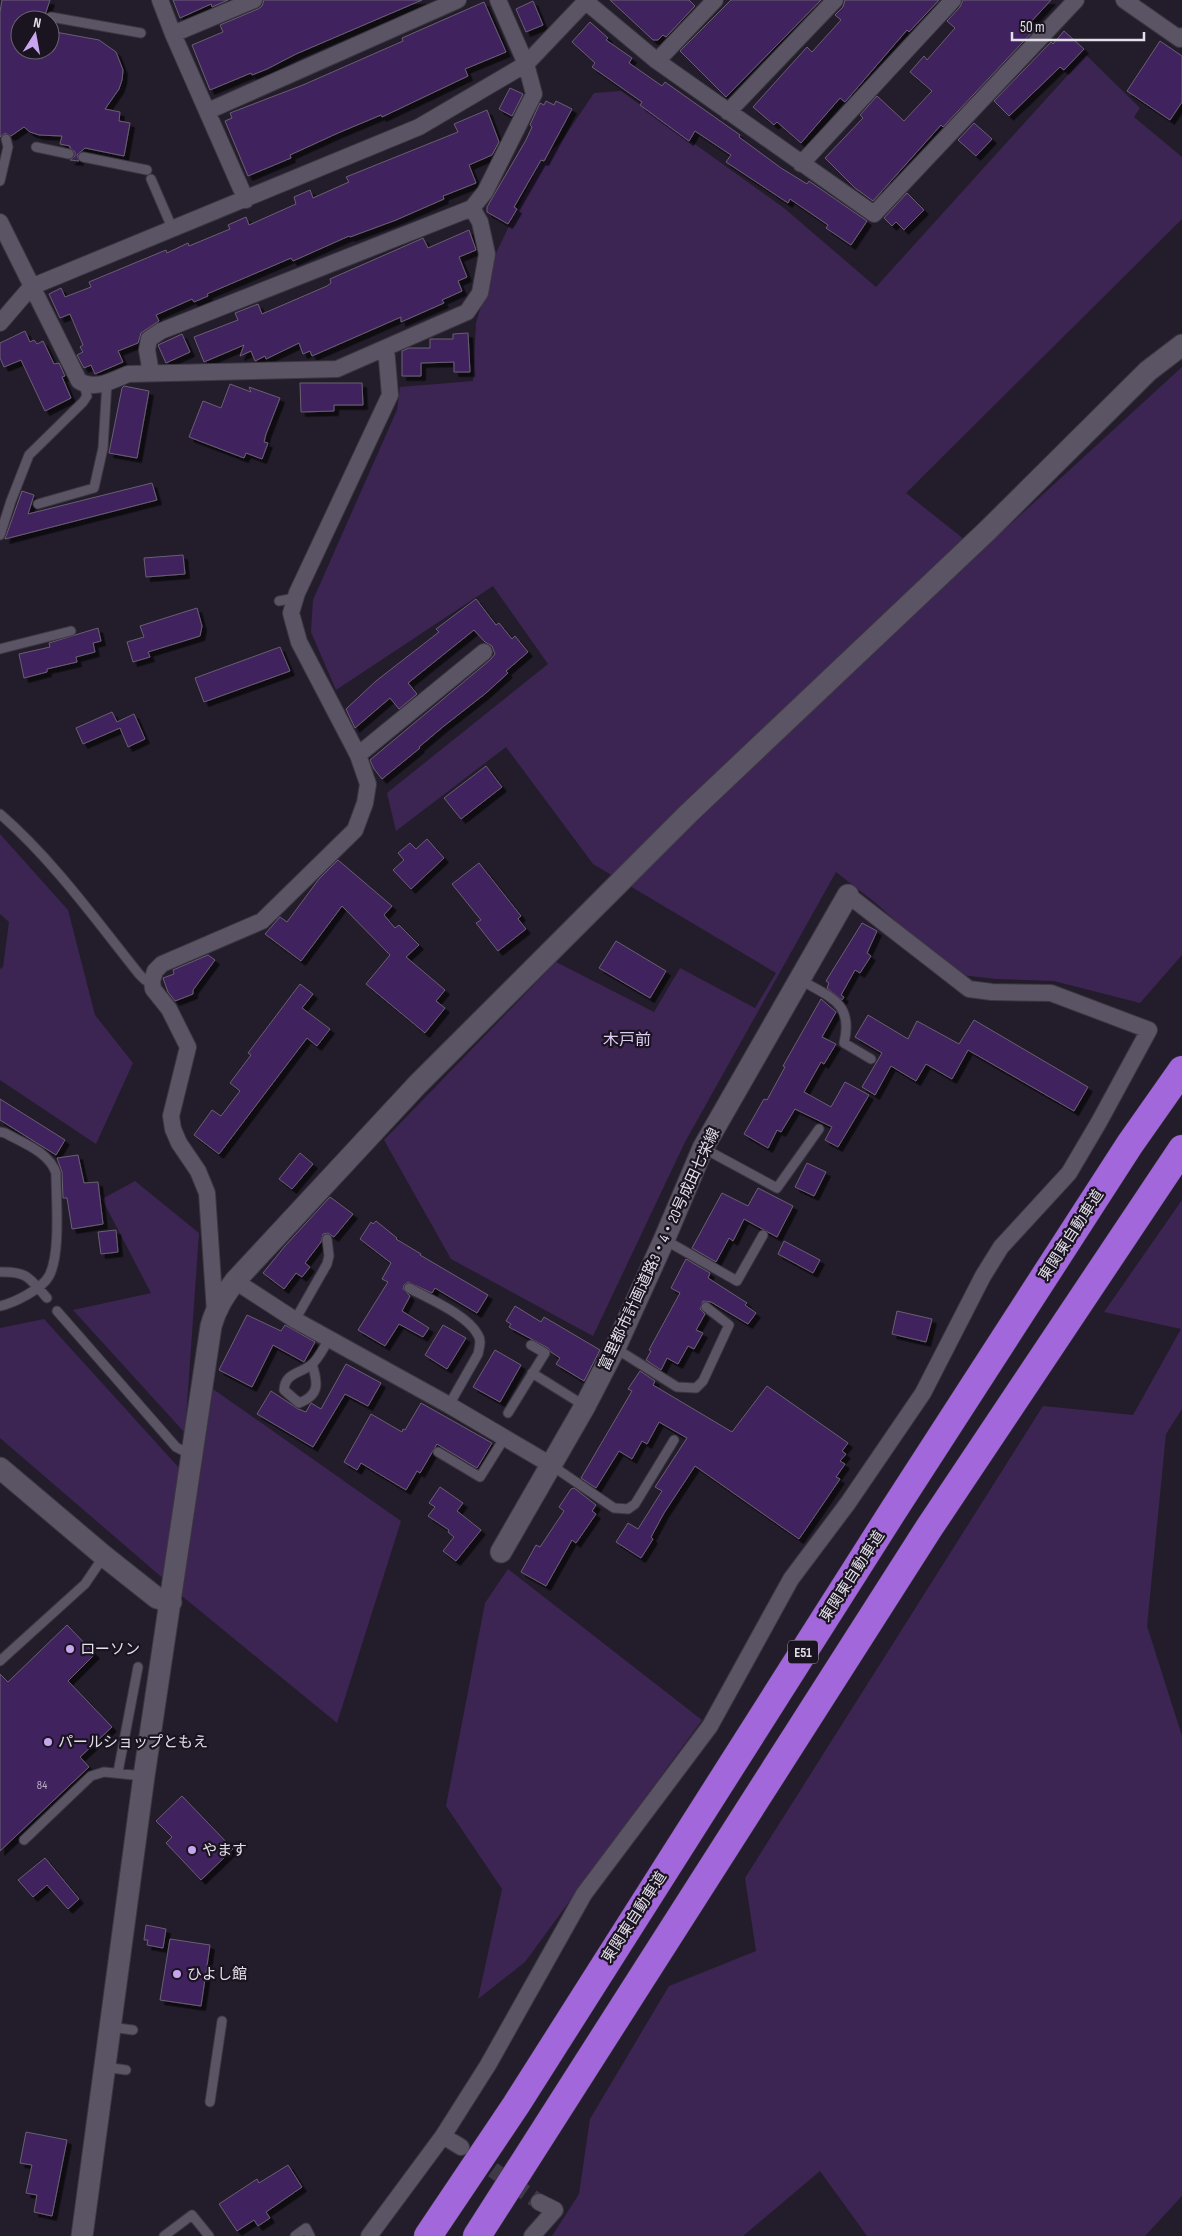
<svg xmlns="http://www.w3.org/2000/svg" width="1182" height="2236" font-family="'Sofia Sans Condensed','Noto Sans JP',sans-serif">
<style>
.green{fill:#3c2552}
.building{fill:#41205e;stroke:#686071;filter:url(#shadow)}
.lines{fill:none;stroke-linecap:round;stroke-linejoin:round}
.minor-tunnel{stroke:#403a48;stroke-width:16;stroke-dasharray:16 8;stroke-linecap:butt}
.service-casing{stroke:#3c3742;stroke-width:11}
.minor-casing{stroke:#3c3742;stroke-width:18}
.tertiary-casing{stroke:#3c3742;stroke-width:23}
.motorway-casing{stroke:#3c3742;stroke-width:29}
.service{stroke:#5b5464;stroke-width:9}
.minor{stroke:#5b5464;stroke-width:16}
.tertiary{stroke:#5b5464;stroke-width:21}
.motorway{stroke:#a267da;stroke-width:28}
.poi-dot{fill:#c8a6ef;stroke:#1a1421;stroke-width:2}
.labels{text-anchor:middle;stroke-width:4.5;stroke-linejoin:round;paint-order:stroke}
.number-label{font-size:12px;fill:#baafc6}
.shield{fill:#1a1421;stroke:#a7a2ad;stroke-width:1}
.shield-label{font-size:14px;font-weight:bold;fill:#e3dfe9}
.street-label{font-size:15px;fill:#e3dfe9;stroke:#1a1421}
.poi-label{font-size:15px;fill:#e3dfe9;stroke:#1a1421;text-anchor:start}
.neighbourhood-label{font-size:16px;fill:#deccf5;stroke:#1a1421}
</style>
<defs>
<filter id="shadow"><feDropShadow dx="4.5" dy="4.5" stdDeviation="0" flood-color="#0009"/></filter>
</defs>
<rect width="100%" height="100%" fill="#231d2b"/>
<path class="green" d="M1086 55 1140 108 1134 117 1182 157V219L906 493 980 552 1182 367V955L1140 1003 1054 981 996 979 953 974 877 904 836 872 685 1142 593 1336 451 1259 384 1140 556 962 654 1012 680 968 755 1008 776 973 593 864 506 747 396 831 387 793 548 664 493 586 336 690 311 632 313 600 397 410 400 387 473 381 476 323 497 251 541 160 561 142 594 93 621 91 784 208 876 287Z
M0 834 68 910 95 1015 133 1063 96 1144 0 1080V969L3 967 9 922 0 914Z
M135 1181 199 1233 185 1433 73 1310 151 1293 102 1199Z
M1182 1200V1409L1166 1434 1147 1626 1182 1736V2196L1145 2236H867L820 2171 743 2236H552L579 2194 590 2119 669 1986 756 1951 745 1878 1043 1406 1133 1415 1181 1329 1104 1312Z
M44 1319 180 1469 165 1580 0 1438V1328Z
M213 1389 401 1521 337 1723 182 1596Z
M508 1569 702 1720 525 1962 478 1999 502 1889 446 1806 485 1603Z"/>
<path class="building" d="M2 0H50L45 15 46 20H20V50H50V31L99 40 116 52 123 70 122 80 119 89 105 109 120 112 119 121 130 123 124 156 85 148 77 155 79 161 70 160 75 156V152L70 148V146L60 144 62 136 39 135 30 132 24 127 11 136 5 133 0 137V12Z
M173 0H228L212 7 211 4 180 18Z
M264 0H422L296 54 267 69 252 75 251 73 210 90 192 45 223 32 220 25 258 9 262 6Z
M610 0H689L695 6 666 37 663 35 658 40H653Z
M731 0H821L726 97 680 51Z
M845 0H939L909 32 907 30 845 102 840 98 801 143 777 122 774 125 753 107 807 47 812 52 841 20 835 15 843 7Z
M963 0H1051L1030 23 1036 28 943 127 941 125 873 201 855 188 825 158 863 118 860 115 877 96 904 121 932 91 910 72 924 56 927 60 955 28 947 21 960 7Z
M533 1 543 25 526 32 516 9Z
M484 2 506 52 465 69 468 76 382 117 381 115 338 133 290 155 291 158 248 176 225 121 232 118 230 113 303 85 403 41 402 38Z
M590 22 608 38 606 40 632 58 629 63 662 86 665 82 740 135 739 137 781 168 807 184 809 181 867 221 851 245 826 228 828 225 790 199 788 203 726 162 731 155 695 131 689 141 640 105 642 102 592 67 595 63 572 42Z
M1064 31 1084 49 1064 70 1060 67 1009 116 994 101 1051 42 1053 44Z
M1160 41 1182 56V102L1170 120 1127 91Z
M510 88 523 94 512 116 499 109Z
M546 101 554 105 556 101 572 109 544 161 541 160 514 207 517 209 508 224 487 212V207L526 140 532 127 530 125 540 103 544 105Z
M487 110 499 142 492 155 469 165 476 183 443 196 444 199 396 220 350 237 349 236 293 261 291 258 207 294 208 296 194 302 192 299 156 315 159 321 141 333 138 343 118 351 123 362 95 374 91 365 84 368 77 355 83 352 80 347 83 345 70 314 60 318 49 294 61 288 65 297 91 287 89 282 101 277 166 250 167 253 188 243 189 246 230 229 228 225 246 217 249 225 296 204 294 197 310 190 313 198 349 182 346 177 458 132 454 124Z
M974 123 992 139 976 156 958 140Z
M907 193 924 210 904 230 896 222 892 226 884 218Z
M469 230 476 250 459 257 467 277 458 281 462 291 442 300 444 303 401 322V317L312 356 310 351 303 354 299 343 266 359 265 356 255 361 251 351 240 356 244 345 204 362 194 337 238 320 235 313 258 304 262 314 327 286 331 283 330 279 421 239 423 238 428 248Z
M25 331 30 342 34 340 37 344 43 341 54 364 59 363 65 376 62 377 71 398 45 411 21 360 4 367 0 358V343Z
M468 333 470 372H454V362L421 363V376H402V351L409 348H430V339H453V334Z
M182 334 190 352 166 363 158 345Z
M300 383H362L363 405H334V411L301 412Z
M230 384 251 392 249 387 280 398 266 434 264 442 268 443 262 459 246 453 244 458 189 437 203 401 221 408Z
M124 386 149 391 137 458 109 453 122 388Z
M152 483 157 500 5 539 22 491 34 495 28 514Z
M183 555 185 574 146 577 144 558Z
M476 599 496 625 499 623 512 639 515 636 528 652 506 671 508 673 486 693 444 726 419 747 420 748 382 779 374 769 370 760 490 660 495 654 492 646 485 642 474 630 408 683 417 694 399 709 390 698 355 728 346 709 376 681 439 632 436 629Z
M197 608 202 626 200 636 148 652 150 657 133 662 127 642 144 637 140 626Z
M98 628 101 641 93 643 95 652 76 657 77 662 47 669V672L24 678 19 654 50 647 49 643Z
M280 647 290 671 204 702 195 678Z
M112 712 117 722 134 714 145 739 128 747 120 728 83 744 76 728Z
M486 766 502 787 461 819 444 798Z
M427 839 444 858 411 889 393 870 404 860 398 853 410 843 416 849Z
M338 860 392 906 384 915 395 928 399 925 419 945 406 957 445 990 436 1001 445 1008 425 1033 366 984 390 955 342 906 301 961 265 934 280 917 287 922 319 879Z
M479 863 521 916 518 919 526 929 498 951 476 923 481 920 452 884Z
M862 923 877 931 867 953 871 956 860 973 855 970 841 995 844 997 842 1000 827 988 829 983 826 981Z
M616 941 666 971 650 998 599 968Z
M208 955 215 960 193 990V994L175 1001 168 992 163 978 174 974 173 970Z
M300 984 313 994 302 1008 330 1029 317 1046 307 1038 219 1154 194 1135 212 1110 221 1116 240 1091 230 1083 251 1055 248 1053Z
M821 999 836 1012 822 1037 836 1044 824 1064 821 1062 804 1092 831 1107 845 1082 869 1095 838 1147 825 1140 832 1127 795 1109 781 1132 777 1130 768 1148 744 1134 764 1099 767 1100 785 1067 783 1066Z
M868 1015 908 1039 917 1021 959 1044 974 1020 1088 1087 1074 1111 968 1050 952 1079 926 1064 916 1081 891 1066 875 1095 862 1087 882 1053 855 1037Z
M0 1099 65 1140 56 1155 0 1120Z
M300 1153 313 1164 292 1189 279 1179Z
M78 1155 84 1183 98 1182 103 1224 72 1229 67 1198H63L62 1172 57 1158Z
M807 1163 826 1172 814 1196 795 1187Z
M758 1188 793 1206 777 1237 744 1219 733 1241 729 1238 716 1262 692 1248 722 1193 748 1206Z
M330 1197 353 1214 334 1237 328 1233 323 1234 321 1242 305 1263 310 1267 302 1277 296 1273 284 1289 263 1273 285 1246Z
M376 1221 397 1238 396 1239 421 1254 420 1255 488 1295 477 1313 435 1288 432 1293 408 1282 404 1285 403 1289 410 1296 402 1311 429 1328 423 1337 399 1324 385 1346 358 1330 388 1282 382 1279 391 1263 360 1239 371 1222 373 1224Z
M116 1230 118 1252 101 1254 98 1232Z
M784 1241 820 1260 813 1273 778 1254Z
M686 1259 710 1273 708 1278 747 1303 745 1305 756 1313 748 1324 711 1302 703 1301 700 1309 705 1314 696 1330 703 1333 694 1349 688 1346 678 1364 667 1358 661 1370 646 1360 651 1351 649 1350 680 1293 671 1288Z
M515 1306 541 1322 544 1317 600 1350 584 1381 556 1364 560 1358 551 1352 548 1348 509 1327 511 1324 506 1321Z
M897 1311 932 1319 926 1342 892 1334Z
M247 1315 281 1331 285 1325 315 1342 304 1362 273 1345 252 1387 219 1370Z
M443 1325 466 1338 447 1369 425 1355Z
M495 1350 521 1365 500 1402 473 1387Z
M346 1364 381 1383 368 1406 345 1394 313 1447 257 1414 271 1391 298 1409 306 1412 311 1403 321 1409Z
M640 1371 655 1381 653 1385 732 1432 767 1386 848 1443 842 1451 846 1454 840 1461 845 1464 836 1477 840 1479 799 1539 695 1466 664 1513 651 1537 653 1539 641 1558 616 1542 628 1523 638 1529 662 1491 655 1487 687 1438 659 1422 647 1444 642 1441 632 1459 619 1451 596 1488 581 1478 632 1391 628 1389Z
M421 1403 492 1443 477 1468 437 1444 420 1473 417 1471 406 1490 361 1463 357 1470 344 1462 371 1414 402 1432 403 1429 405 1430Z
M440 1487 463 1503 457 1511 481 1530 456 1561 443 1551 454 1537 448 1532 449 1530 428 1516 435 1507 429 1503Z
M574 1488 596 1505 592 1511 596 1514 576 1543 572 1540 546 1586 521 1572 536 1545 540 1547 564 1511 559 1507 571 1489Z
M67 1625 95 1654 68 1681 112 1727 80 1757 89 1767 0 1851V1674L8 1682Z
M182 1796 233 1849 201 1880 166 1843 172 1837 156 1821Z
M45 1858 79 1899 68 1909 47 1885 33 1897 18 1880Z
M146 1925 166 1929 163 1948 147 1945 148 1940H144Z
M170 1939 210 1945 201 2006 160 2000Z
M26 2132 67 2140 52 2216 34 2212 37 2195 26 2193 32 2165 20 2163Z
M288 2165 302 2187 266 2212 270 2218 258 2226 254 2220 237 2231 219 2204 257 2179 259 2183Z"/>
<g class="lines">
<path class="minor-tunnel" d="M473 2156 539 2202"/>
<g class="service-casing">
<path id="service" d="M51 17 141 33
M36 147 69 154
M83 157 147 170
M151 179 173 230
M0 181 8 147 6 139
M38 504 94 488 103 448 107 382
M0 535 11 501 29 455 83 402 87 396 84 384
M279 601 295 598
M0 649 71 631
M0 814C53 860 95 919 139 974L145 980 152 981
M799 979C829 997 854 1002 844 1043L871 1059
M0 1132 5 1133C23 1143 49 1152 56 1173 56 1200 61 1254 49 1276 42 1289 14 1303 0 1306
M703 1148 777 1188 819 1129
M665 1240 737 1281 763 1235
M0 1272C28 1271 30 1279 47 1298
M409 1288C429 1299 468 1315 478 1335 482 1341 479 1348 478 1354L449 1405
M57 1311 176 1447 193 1456
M295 1320 327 1264 329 1256 327 1239
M615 1348 677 1387 696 1388 703 1381 729 1325 706 1307
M312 1364C318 1383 320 1395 299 1403L284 1390C285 1373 299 1374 311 1365 318 1360 324 1347 329 1339
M532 1373 585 1406
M508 1413 545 1353 531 1345
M438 1452 480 1477 505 1437
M551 1465 614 1508 628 1509 635 1504 674 1440
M0 1661 85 1584 104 1556
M118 1772 138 1667
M24 1840 91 1776 104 1772 143 1776
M110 2027 133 2030
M105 2067 126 2070
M210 2102 222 2021
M164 2236 192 2215 209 2236
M295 2236 306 2228 310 2236"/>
</g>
<g class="minor-casing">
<path id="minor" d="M160 0 173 34 246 200
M584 0 657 61 874 214 1076 0
M1124 0 1180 39 1182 36
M173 34 254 0
M657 61 715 0
M208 111 458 0
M728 112 835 0
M801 164 953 0
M0 222 79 381C95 391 113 380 128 374L337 369 467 312 480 293 487 254 480 222 472 208
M0 323 31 287 419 127 526 64 587 0
M151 373 147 350 149 339 161 331 472 208 485 192 534 94 526 64 498 0
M358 755 484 652
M235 1281 295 1320 449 1405 551 1465
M215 1312 207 1193 198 1171 179 1143 173 1129 171 1116 188 1047 169 1009 153 989 152 981 155 971 162 964 262 921 355 830 365 803 368 784 358 755 299 642 291 613 297 593 390 395 386 348
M443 2136 461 2147
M369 2236 443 2136 488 2065 584 1894 710 1726 791 1579 848 1503 923 1393 983 1276 1001 1247 1069 1173 1099 1122 1149 1030 1051 993 992 992 969 989 848 895
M532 2236 555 2210 539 2202"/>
</g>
<g class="tertiary-casing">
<path id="tertiary" d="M0 1468 104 1556 157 1598 171 1602
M501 1552 585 1406 615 1348 664 1240 703 1148 848 895
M82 2236 144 1776 211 1326C216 1308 224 1296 235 1281L417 1085 689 813 988 530 1148 371 1182 345"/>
</g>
<g class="motorway-casing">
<path id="motorway" d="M428 2236 516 2105 893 1511 1130 1144 1182 1070
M477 2236 929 1528 1182 1149"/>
</g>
<use href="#service" class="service"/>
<use href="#minor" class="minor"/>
<use href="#tertiary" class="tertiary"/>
<use href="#motorway" class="motorway"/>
</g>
<g class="poi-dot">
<circle cx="70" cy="1649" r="5"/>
<circle cx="48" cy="1742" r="5"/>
<circle cx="192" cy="1850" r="5"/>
<circle cx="177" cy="1974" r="5"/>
</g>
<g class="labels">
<g class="number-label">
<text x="42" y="1789">84</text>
</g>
<rect class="shield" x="788" y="1640.5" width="30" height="23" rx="4"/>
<g class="shield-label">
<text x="803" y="1657">E51</text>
</g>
<g class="street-label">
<text transform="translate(1071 1235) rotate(-57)" y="5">東関東自動車道</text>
<text transform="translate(659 1249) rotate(-65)" y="5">富里都市計画道路3・4・20号成田七栄線</text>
<text transform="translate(852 1576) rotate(-57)" y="5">東関東自動車道</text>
<text transform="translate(634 1917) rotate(-57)" y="5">東関東自動車道</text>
</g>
<g class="poi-label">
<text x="80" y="1654">ローソン</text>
<text x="58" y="1747">パールショップともえ</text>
<text x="202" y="1855">やます</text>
<text x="187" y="1979">ひよし館</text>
</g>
<g class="neighbourhood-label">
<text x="627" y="1045">木戸前</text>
</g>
</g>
<g transform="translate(35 35) rotate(11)"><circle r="24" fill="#1a1421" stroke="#6a6571"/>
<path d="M0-4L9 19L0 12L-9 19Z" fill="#c8a6ef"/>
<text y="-8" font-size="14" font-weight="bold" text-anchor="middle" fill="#e3dfe9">N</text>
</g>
<path d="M1012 32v8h132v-8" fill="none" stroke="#e3dfe9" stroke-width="2.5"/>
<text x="1020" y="32" font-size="15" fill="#e3dfe9" stroke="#1a1421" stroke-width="4" paint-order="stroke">50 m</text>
</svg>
